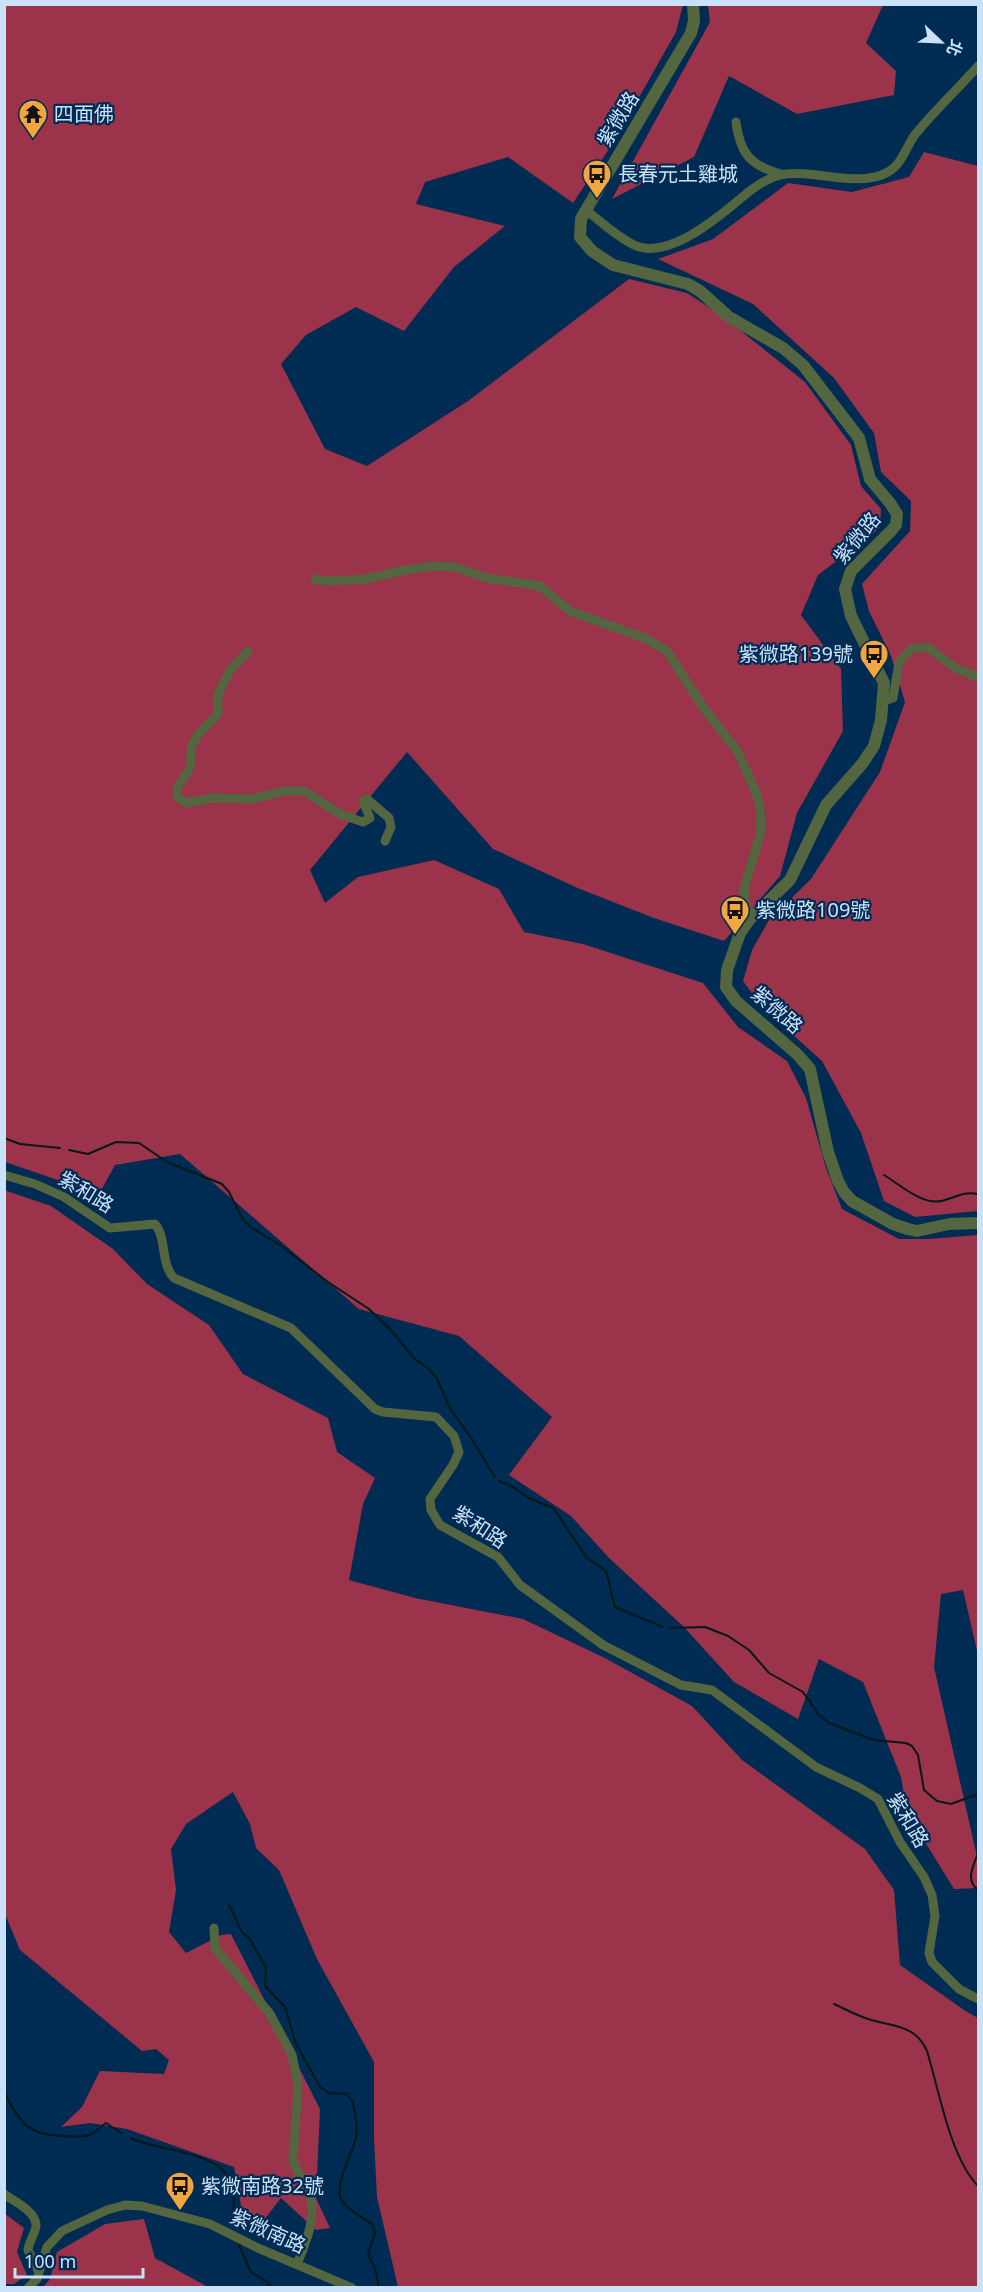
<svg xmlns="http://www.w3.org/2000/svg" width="983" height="2292" font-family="'Noto Sans','Noto Sans TC',sans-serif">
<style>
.forest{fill:#9b334b}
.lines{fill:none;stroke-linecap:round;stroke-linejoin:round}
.stream{stroke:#041918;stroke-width:2}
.minor{stroke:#536640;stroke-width:9}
.tertiary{stroke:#536640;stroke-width:12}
.labels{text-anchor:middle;stroke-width:4.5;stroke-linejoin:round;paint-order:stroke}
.poi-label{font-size:20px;fill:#cae1fa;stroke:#002b52;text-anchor:start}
.street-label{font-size:20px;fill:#cae1fa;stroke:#002b52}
</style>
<rect width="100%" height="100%" fill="#002b52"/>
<path class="forest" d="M5 5H683L676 32 615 140 573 203 508 157 425 182 416 204 505 226 454 267 404 331 356 307 306 335 281 364 325 449 367 466 468 401 629 279 687 293 721 315 805 382 851 445 861 486 881 509 880 528 818 575 801 615 841 669 843 731 797 813 780 876 724 941 654 918 580 889 493 849 407 752 310 870 325 903 358 877 434 860 499 889 524 932 583 944 703 983 738 1027 787 1061 806 1098 826 1168 842 1209 899 1239H928L978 1235V1655L963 1590 941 1594 934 1667 978 1861V1888L954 1889 907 1813 901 1777 863 1682 819 1659 798 1719 734 1682 684 1627 609 1558 571 1516 509 1475 552 1417 459 1336 359 1309 180 1154 115 1165 99 1194 5 1162Z
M708 5H883L866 43 896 71 894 95 797 114 729 76 694 157 612 199 710 22Z
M924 152 978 166V1211L915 1217 884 1201 861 1133 822 1061 763 1008 743 981 752 950 769 920 811 879 880 772 905 702 891 656 869 611 862 584 910 531 911 501 881 472 874 433 834 378 753 304 658 259 713 239 788 183 852 192 909 177Z
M4 1190 51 1206 113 1249 147 1284 209 1325 243 1374 328 1418 337 1452 375 1478 363 1504 349 1580 415 1598 523 1619 605 1658 692 1706 742 1760 865 1849 894 1890 900 1965 964 2010 978 2018V2287H398L377 2197 374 2139V2062L317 1959 279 1870 256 1848 250 1824 233 1792 186 1824 171 1849 176 1890 169 1932 186 1953 221 1935 231 1934 320 2109 316 2198 330 2228 316 2230 281 2198 260 2225 244 2222 234 2167 127 2129 90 2123 61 2127 82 2107 100 2071 164 2074 169 2060 156 2049 142 2051 20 1950 5 1914Z
M4 2213 24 2228 17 2252 27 2275 14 2284H5Z
M144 2219 155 2258 208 2287H43L50 2279 57 2252 105 2224Z"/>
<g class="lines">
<path class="stream" d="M4 1138 20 1144 60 1148
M69 1150 88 1154 116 1142 139 1143 167 1162 222 1184 229 1192 243 1220 252 1228 280 1245 328 1282 369 1309 388 1327 414 1358 430 1370 436 1377 451 1410 470 1436 495 1477
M884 1175C899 1184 922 1205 941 1201 955 1198 963 1191 978 1194
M499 1481 510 1485 529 1498 553 1508 587 1558 606 1571 615 1607 663 1627
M670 1628 705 1627 728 1636 749 1650 769 1673 803 1692 819 1715 829 1723 874 1740 906 1743 912 1746 918 1755 924 1790 937 1801 951 1804 978 1794
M978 1853C973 1867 965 1880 978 1890
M229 1905 242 1932 250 1939 266 1968 265 1986 285 2007 296 2044 320 2087 329 2093 346 2094 352 2100C355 2111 358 2125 356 2137 354 2153 334 2182 341 2199 347 2210 364 2218 373 2225L375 2234 368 2254 375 2268 379 2288
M834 2004C845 2009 856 2015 868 2019 893 2027 915 2024 927 2051 939 2090 950 2157 978 2186
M4 2091C18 2121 27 2135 63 2136 72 2136 83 2138 91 2134 97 2131 101 2126 106 2123L121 2133
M131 2138C158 2152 222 2150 232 2185 236 2199 232 2213 234 2227
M239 2245 251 2272 267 2282 272 2288"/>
<path class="minor" d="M736 122C740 154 751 166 781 174
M586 210C601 222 616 236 634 245 665 260 711 223 734 204 747 193 763 179 780 175 813 168 859 189 888 172 901 165 906 148 914 136 933 112 958 89 978 66
M315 579 329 581 366 579 405 570 433 566 455 567 487 578 540 586 570 611 647 639 667 651 703 707 738 752 757 795 760 807 761 832 744 888 745 903 750 919
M248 651 230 670 218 695V713C209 727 200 727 192 746 189 754 193 762 189 769 184 781 174 784 178 798L187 803 211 798 251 799 285 791H304L342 815 363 822 370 818 363 801 367 799 389 818 391 827 385 841
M884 701 893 698 899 662 912 648H929L955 668 978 677
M4 1175 35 1184 64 1197 110 1228 155 1224C167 1238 160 1263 174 1278L291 1328 375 1409 383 1412 436 1417 454 1436 459 1452 453 1465 430 1499 431 1510 440 1525 498 1557 520 1585 603 1645 681 1685 712 1690 816 1767 860 1788 878 1799 900 1842 924 1877 932 1895 935 1916 929 1953 932 1962 959 1989 978 1999
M214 1928 215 1948 270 2014 292 2055 298 2085 293 2159C295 2170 301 2175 306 2185 320 2210 307 2240 297 2264
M4 2194C14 2201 37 2212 36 2226 35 2234 29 2241 28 2250L39 2273
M28 2288 37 2279 47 2247 62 2231 107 2210 125 2205 142 2206 210 2224 258 2248 352 2288"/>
<path class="tertiary" d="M693 4 694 21 691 33 586 210 581 219 580 237 592 251 613 265 688 284 700 291 729 317 783 348 803 365 859 438 870 479 890 503 897 514 896 525 891 531 851 571 845 589 851 616 884 683 881 720 874 746 862 764 826 805 790 880 750 919 740 933 727 970 726 987 736 1001 798 1055 810 1069 828 1152 838 1181 844 1192 852 1201 893 1224 908 1229 917 1231 949 1224 978 1223"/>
</g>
<defs>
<g id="temple-pin" transform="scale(1.5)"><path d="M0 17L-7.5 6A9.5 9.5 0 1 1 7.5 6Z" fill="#f1a640" stroke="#002b52"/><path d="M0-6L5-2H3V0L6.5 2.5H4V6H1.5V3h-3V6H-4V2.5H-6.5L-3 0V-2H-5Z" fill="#111"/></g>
<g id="bus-pin" transform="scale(1.5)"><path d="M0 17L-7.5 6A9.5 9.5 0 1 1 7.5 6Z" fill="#f1a640" stroke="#002b52"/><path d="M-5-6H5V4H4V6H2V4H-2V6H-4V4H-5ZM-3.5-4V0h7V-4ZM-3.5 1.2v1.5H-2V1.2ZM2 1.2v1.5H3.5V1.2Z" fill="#111"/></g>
</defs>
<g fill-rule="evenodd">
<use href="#temple-pin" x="33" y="114"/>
<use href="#bus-pin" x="597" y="174"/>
<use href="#bus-pin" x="874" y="654"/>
<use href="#bus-pin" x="735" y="910"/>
<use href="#bus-pin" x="180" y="2186"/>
</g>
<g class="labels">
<g class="poi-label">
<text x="54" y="121">四面佛</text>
<text x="618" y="181">長春元土雞城</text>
<text x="853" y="661" text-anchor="end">紫微路139號</text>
<text x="756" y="917">紫微路109號</text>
<text x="201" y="2193">紫微南路32號</text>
</g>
<g class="street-label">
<text transform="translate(618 119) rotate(-59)" y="7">紫微路</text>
<text transform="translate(857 538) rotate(-50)" y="7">紫微路</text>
<text transform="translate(777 1010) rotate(41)" y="7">紫微路</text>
<text transform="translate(86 1192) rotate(31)" y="7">紫和路</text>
<text transform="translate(480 1527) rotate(33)" y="7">紫和路</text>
<text transform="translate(908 1820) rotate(59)" y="7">紫和路</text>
<text transform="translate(268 2231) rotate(24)" y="7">紫微南路</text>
</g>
</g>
<rect width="983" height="2292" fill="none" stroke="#cae1fa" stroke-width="12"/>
<g transform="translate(941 42) rotate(113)" stroke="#002b52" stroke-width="4.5" paint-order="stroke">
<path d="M0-4.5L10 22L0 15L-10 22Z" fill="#cae1fa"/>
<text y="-9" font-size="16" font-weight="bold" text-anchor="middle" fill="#cae1fa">北</text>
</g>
<path d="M15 2268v9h128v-9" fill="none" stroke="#cae1fa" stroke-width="3"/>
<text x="24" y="2268" font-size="18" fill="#cae1fa" stroke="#002b52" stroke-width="4.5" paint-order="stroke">100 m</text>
</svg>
